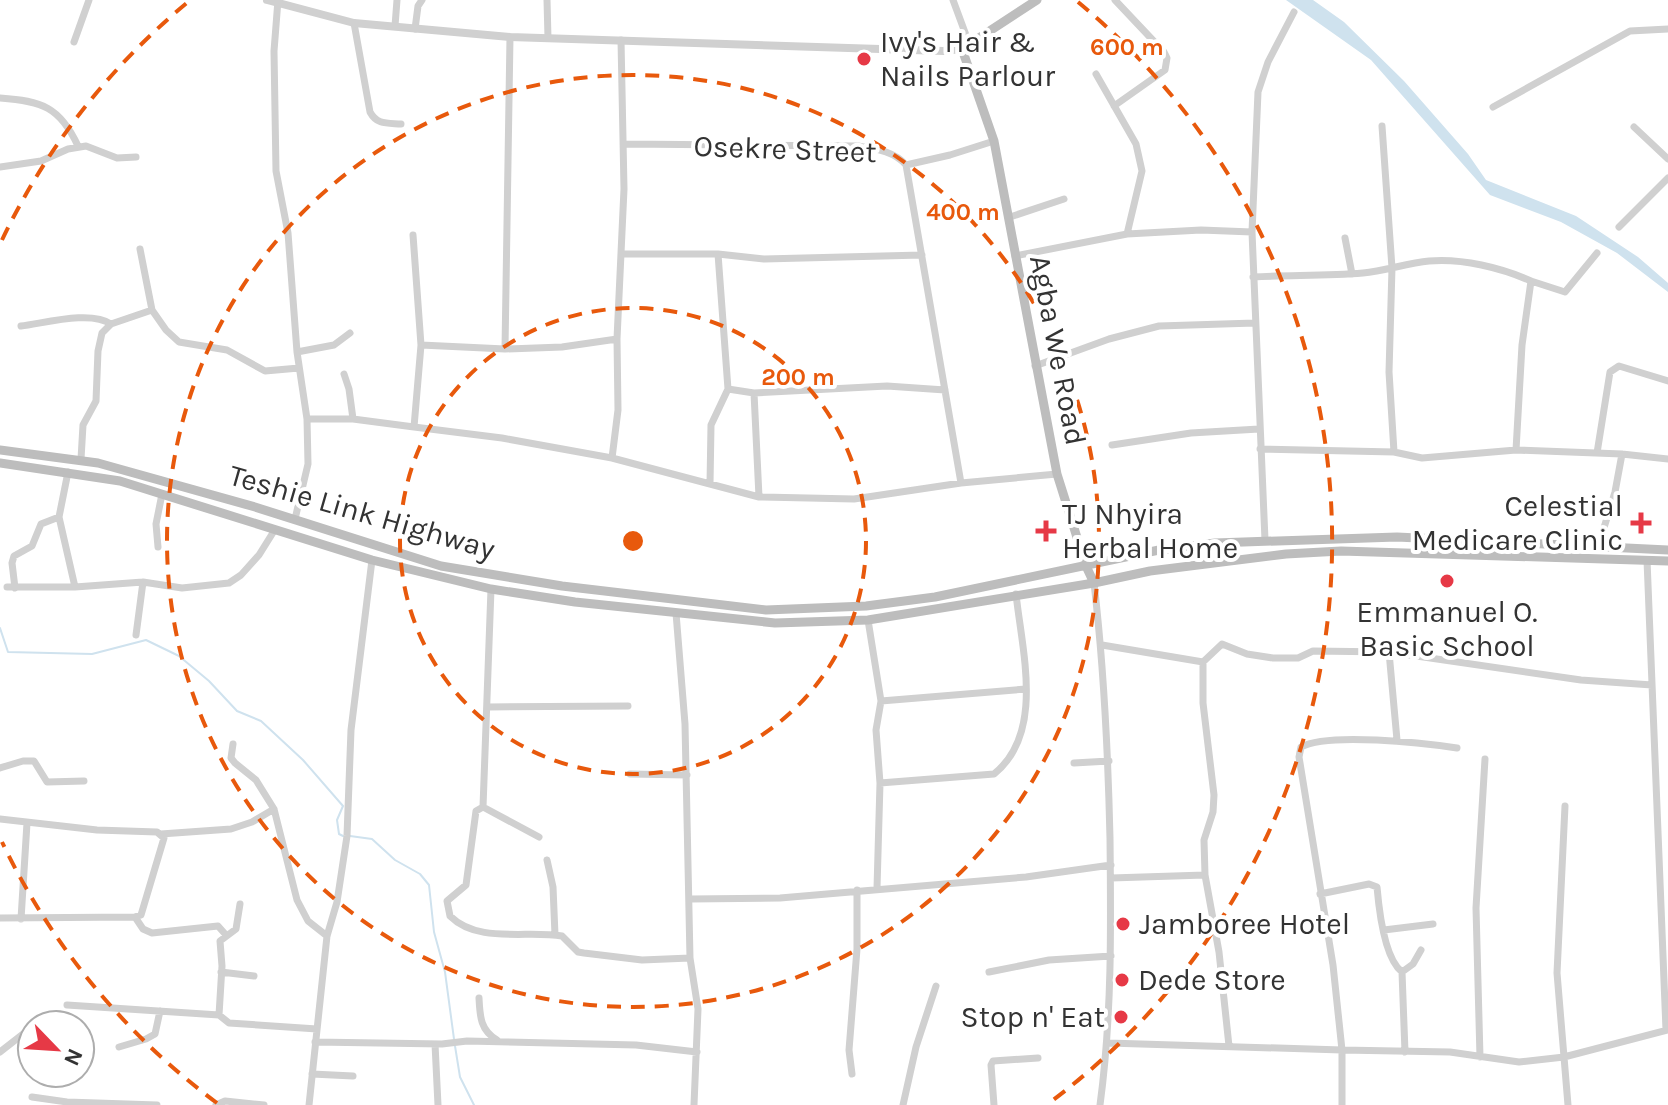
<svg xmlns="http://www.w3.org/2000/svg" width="1668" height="1105" font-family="Karla,sans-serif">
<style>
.water{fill:#cfe2ee}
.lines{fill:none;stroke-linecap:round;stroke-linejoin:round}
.stream{stroke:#cfe2ee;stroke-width:2}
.minor{stroke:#d0d0d0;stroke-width:7}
.tertiary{stroke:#d0d0d0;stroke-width:8}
.secondary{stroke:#bdbdbd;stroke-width:9}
.ring{fill:none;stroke:#e8590c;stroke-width:4;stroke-dasharray:14 10}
.poi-dot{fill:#e63946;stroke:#fff;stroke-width:3}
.labels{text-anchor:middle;stroke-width:8;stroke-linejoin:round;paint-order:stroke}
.poi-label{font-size:30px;fill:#333;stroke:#fff;text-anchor:start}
.street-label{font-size:30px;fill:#333;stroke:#fff}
.centre{fill:#e8590c;stroke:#fff;stroke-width:4}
.ring-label{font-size:24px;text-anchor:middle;font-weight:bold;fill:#e8590c;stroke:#fff;stroke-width:8;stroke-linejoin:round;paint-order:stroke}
</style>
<rect width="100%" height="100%" fill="#fff"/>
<path class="water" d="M1286 0H1313L1344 22 1404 81 1468 154 1486 180 1576 216 1638 257 1668 283V292L1617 253 1561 222 1490 195 1371 60Z"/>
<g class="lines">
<path class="stream" d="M0 628 8 652 92 654 146 640 179 656 209 681 237 711 261 721 303 760 343 806 337 820 339 834 343 836
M350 836 372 839 395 860 420 874 429 885 434 932 445 972 454 1039
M455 1046 460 1077 474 1105"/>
<path class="minor" d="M278 0 274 51 276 171 288 233 297 352 307 419 308 464 295 519
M547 0 548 38
M953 0 970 46
M354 23 370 112C377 125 387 123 401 124
M395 26 397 0
M415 29 418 6 422 0
M621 40 624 189 617 339 618 410 612 458 759 497 854 499 961 483 1057 474
M74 42 89 0
M1096 74 1136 144 1142 171 1127 234
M0 98C42 101 60 107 78 146
M1114 106 1165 70 1167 58 1164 52 1115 0
M1493 107 1630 31 1668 29
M1382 126 1392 268 1389 372 1394 452
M1634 127 1668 159
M625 144 858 146C876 149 894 151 906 165L961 483
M906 165 950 155 994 141
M0 167 41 161 68 149 86 146 117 158 136 157
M1010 217 1064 199
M1619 227 1668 178
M413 235 421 345
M1345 238 1352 274
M140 249 152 310 166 330 179 342 227 350 265 371 299 368
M623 254H718L764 259 922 255
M718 254 728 389 754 393 887 386 945 390
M1015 256 1127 234 1201 230 1252 232
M1253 277C1290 275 1326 276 1363 273 1385 271 1407 263 1429 261 1462 258 1502 268 1531 281L1522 345 1516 450 1422 458 1394 452 1260 449
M1531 281 1565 292 1597 253
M21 326C45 323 91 310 111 324
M505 349 510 37
M297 352 334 345 350 333
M1035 366 1109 339 1159 326 1255 323
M344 374 349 389 353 419
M754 393 759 497
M307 419H353L414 427 421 345 505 349 562 347 617 339
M414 427 502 438 612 458
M1112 445 1191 433 1259 429
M1516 450 1622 454 1668 459
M1597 453 1610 372 1619 366 1668 381
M81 459 83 425 96 401 98 351 102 333 111 324 152 310
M68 472 59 517 75 587
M710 484 711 425 728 389
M1265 540 1252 232 1258 92 1268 62 1294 12
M158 547 156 524 162 494
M1598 547 1615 492 1622 454
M1647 560 1666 1030
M1094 583C1104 668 1108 752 1110 838 1111 928 1112 1016 1100 1105
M7 587H75L143 582 182 588 229 583 241 575 259 555 274 531
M15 588 12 563 14 556 32 546 41 524 59 517
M491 589 483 807 476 811 466 885 447 901 450 916C478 944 527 930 562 936L578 952 584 953 642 960 690 958
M676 613 685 724 690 958 698 1009 694 1105
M868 620 881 701 876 730 880 783
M136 635 143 582
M1102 645 1203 662 1222 644 1247 654 1273 658H1298L1313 651 1389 652 1581 680 1652 685
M1389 652 1397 740
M881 701 1026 689
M488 707 628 706
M233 744 231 758 235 763 256 780 274 809 297 900 308 921 327 936
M1457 748C1424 743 1328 732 1301 747L1299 757 1333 965 1342 1050 1450 1052 1519 1062 1564 1057 1668 1030
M1074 763 1109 761
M0 768 23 761H34L47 782 84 781
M630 774 687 775
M1565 806 1557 973 1568 1105
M483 807 539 837
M0 819 97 830 157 832 164 838 141 915 135 917 0 918
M161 834 231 829 252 822 274 809
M547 860 553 887 555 935
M1205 875 1219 952 1229 1046
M1111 878 1205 875 1204 840 1213 812 1214 795 1203 703V662
M877 888 880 783 994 774C1045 733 1022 651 1016 594
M1320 894 1369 884 1377 887C1379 910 1384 958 1402 972
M690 899 780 898 1026 877 1111 865
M135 917 143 929 152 933 218 926 226 935
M21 919 27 823
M1384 930 1433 924
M221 972 254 976
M989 972 1049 960 1111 956
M479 998C480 1016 480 1030 497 1040
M67 1005 219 1015 229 1023 317 1029
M219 1015 222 966 220 941 236 929 240 904
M36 1025 57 1021
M315 1042 442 1044 467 1041 636 1045 697 1052
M1108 1043 1342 1050V1105
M435 1044 438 1105
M119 1047 146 1039 155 1034 160 1011
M0 1052 32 1027
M1405 1052 1402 972 1413 964 1421 950
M1480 1057 1476 908 1485 759
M312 1074 353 1076
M852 1074 849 1050 857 949V890
M32 1097 67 1102 157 1105
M216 1105 225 1101 264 1105
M309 1105 327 936 337 902 347 836 351 730 372 560
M903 1105 916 1047 936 986
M994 1105 991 1065 993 1061 1038 1058"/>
<path class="tertiary" d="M267 0 354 23 510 37 943 51 962 49"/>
<path class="secondary" d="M1037 0 962 49 994 141 1057 474 1086 566 1094 583
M0 450 98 463 255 507 441 566 562 586 766 610 866 606 935 597 1159 550 1215 543 1397 537 1668 550
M0 463 120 481 372 560 491 589 575 602 775 623 868 620 1094 583 1150 571 1286 554 1341 551 1668 561"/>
</g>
<g class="ring">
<circle cx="633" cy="541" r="233"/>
<circle cx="633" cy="541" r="466"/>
<path d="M217 1103A699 699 0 0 1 2 842M2 240A699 699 0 0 1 188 2M1078 2A699 699 0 0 1 1049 1103"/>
</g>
<g class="poi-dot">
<circle cx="864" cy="59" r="8"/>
<path d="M1637 511h8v8h8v8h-8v8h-8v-8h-8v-8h8z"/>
<path d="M1042 519h8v8h8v8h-8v8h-8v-8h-8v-8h8z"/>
<circle cx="1447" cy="581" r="8"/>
<circle cx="1123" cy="924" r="8"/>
<circle cx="1122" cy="980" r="8"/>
<circle cx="1121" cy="1017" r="8"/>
</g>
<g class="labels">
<g class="poi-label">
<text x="880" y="52">Ivy's Hair &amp;<tspan x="880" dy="34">Nails Parlour</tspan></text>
<text x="1623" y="516" text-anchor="end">Celestial<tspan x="1623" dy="34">Medicare Clinic</tspan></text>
<text x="1062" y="524">TJ Nhyira<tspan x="1062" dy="34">Herbal Home</tspan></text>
<text x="1447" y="622" text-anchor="middle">Emmanuel O.<tspan x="1447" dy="34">Basic School</tspan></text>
<text x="1139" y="934">Jamboree Hotel</text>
<text x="1138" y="990">Dede Store</text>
<text x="1105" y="1027" text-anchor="end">Stop n' Eat</text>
</g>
<g class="street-label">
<text transform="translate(785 149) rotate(2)" y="10">Osekre Street</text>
<text transform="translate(1058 350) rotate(79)" y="10">Agba We Road</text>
<text transform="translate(362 512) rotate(16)" y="10">Teshie Link Highway</text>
</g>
</g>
<circle cx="633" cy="541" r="12" class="centre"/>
<g class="ring-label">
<text x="1127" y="55">600 m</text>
<text x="963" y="220">400 m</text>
<text x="798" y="385">200 m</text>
</g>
<g transform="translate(56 1049) rotate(115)"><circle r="38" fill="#ffffff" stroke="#adadad" stroke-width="2"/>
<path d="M0-6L14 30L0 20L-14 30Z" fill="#e63946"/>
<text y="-12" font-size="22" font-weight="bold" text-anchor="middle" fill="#333333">N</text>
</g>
</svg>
